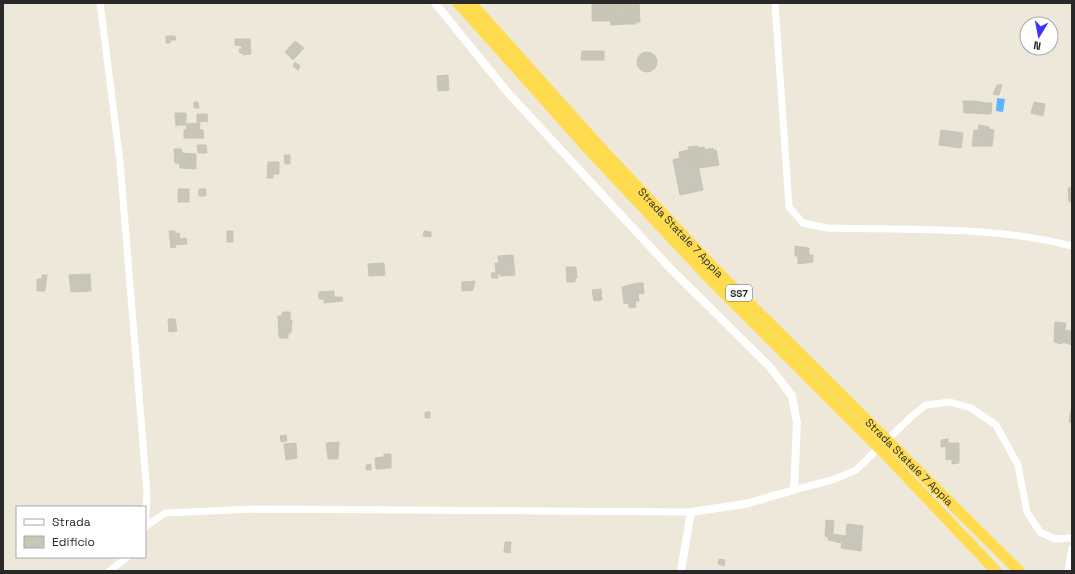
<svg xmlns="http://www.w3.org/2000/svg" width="1075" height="574" font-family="'Space Grotesk',sans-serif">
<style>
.water{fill:#5fb3fc}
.building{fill:#c8c5b9;stroke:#c8c5b2}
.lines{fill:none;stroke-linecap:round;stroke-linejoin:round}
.minor{stroke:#fff;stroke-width:7}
.tertiary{stroke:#fff;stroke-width:8}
.trunk{stroke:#ffdc4f;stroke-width:11}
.labels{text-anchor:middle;stroke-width:3;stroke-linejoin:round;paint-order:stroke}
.shield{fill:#fff;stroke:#696969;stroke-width:1}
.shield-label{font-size:10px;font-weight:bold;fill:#292929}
.street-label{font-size:11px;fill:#292929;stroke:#fff}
</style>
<rect width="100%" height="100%" fill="#ede8d9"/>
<path class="water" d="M997 98 1005 99 1003 112 996 111Z"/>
<path class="building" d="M592 3H625V24L611 25 610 15 592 16Z
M625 3H639L640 22H636V24H625Z
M610 15V21H592V16Z
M166 36H175L176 40H170V43H166Z
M235 39H250L251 54 243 55V53H240L239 49H242V46L235 45Z
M295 41 304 48 293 60 285 52Z
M582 51H604V60H581Z
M637 62a10 10 0 1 1 20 0a10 10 0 1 1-20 0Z
M295 62 300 66 298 70 293 66Z
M448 75 449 90 438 91 437 76Z
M997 85H1002L999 95 993 94Z
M963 101H973L972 113H964Z
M973 101 987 103V114L972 113Z
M194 102H198L199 108H194Z
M1034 102 1045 104 1043 116 1031 113Z
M987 103H992L991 114H987Z
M175 113H178V125L176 126Z
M178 113H186V125H178Z
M197 114H207L208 121 197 122Z
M200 123 198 138H184V130L187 129 186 124Z
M979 125 989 127 988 132 978 131Z
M199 129 203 130 204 138H198Z
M989 129 994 130 992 146H972L974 130 988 132Z
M941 130 963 133 961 148 939 145Z
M197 145H206L207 153H198Z
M698 146V148L704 147 705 150 713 148V150H716L718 160 703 163 701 151 689 154 688 147Z
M174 149H181L182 153 196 154V169L180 168 179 163H175Z
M688 150 690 161 697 160 703 190 680 195 673 160 680 158 679 152Z
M701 151 703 163 718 160 719 165 699 168 697 160 690 161 689 154Z
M284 155H290V164H285Z
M268 162H279V174H273V178H267Z
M1068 188H1072V201L1069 202Z
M178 189H189V202H178Z
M199 189H206V196H199Z
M169 231H175V233L172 234 173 245H175L176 247 171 248Z
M227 231H233V242H227Z
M424 231 431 232V237L423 236Z
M179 233 180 239 186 238 187 244 173 245 172 234Z
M795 246 809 248V255H813V262L798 264V256H795Z
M513 255 515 275 500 276V274H497L498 278H492L491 273H496L495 263H499L498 256Z
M384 263 385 275 369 276 368 264Z
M566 267H576L577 278H575V282H567Z
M90 274 91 291 71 292 69 275Z
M42 275H47L45 291H37V279H42Z
M475 281 473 290 462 291V282Z
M637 283H643L644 293 638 294 639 301H635L636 307 629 308V304L624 303 622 287Z
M601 289 602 300 594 301 592 290Z
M334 291V297H342L343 301 324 303V299H319V292Z
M282 312H290V320H292L291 333H288V338H280L279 336 278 316H282Z
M168 319H175L177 331 169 332Z
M1055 322 1066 323 1064 335 1056 334V340L1062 342V344L1054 342Z
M1065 330 1072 331V345L1056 340V334L1064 335Z
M1071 410 1072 411V422H1069Z
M425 412H430V418H425Z
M286 435 287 441 281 442 280 436Z
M948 439V443H952V459L946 460V446L941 447V440Z
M339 442 338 459H328L326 443Z
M296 443 297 458 286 460 284 444Z
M952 443H959V463L952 464Z
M384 454H391V468L376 469 375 458 384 457Z
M371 464V470H366V465Z
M826 520 834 521 833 534 846 536 847 524 863 526 861 551 841 548 842 543 828 540V537L825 536Z
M505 542H511L510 553 504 552Z
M719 559 725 560 724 566 718 564Z"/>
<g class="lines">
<path class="minor" d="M100 3 120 162 147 493 145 528
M775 3 789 207 803 223 827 228C907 230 994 226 1072 246
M794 490 835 479 856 470 912 416 926 405 950 402 971 408 996 425 1018 465 1027 512 1040 532 1055 539 1072 538
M145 527 165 513 258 509 691 512
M109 571 128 557
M1068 571 1072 548"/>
<path class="tertiary" d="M435 3 509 94 669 267 770 367 792 396 797 423 794 490 745 504 691 512 681 571"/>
<g class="trunk">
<path d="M458 3 591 152 708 277 885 454 996 571"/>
<path id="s1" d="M471 3 599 146 716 270 1019 571"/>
</g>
</g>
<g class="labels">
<rect class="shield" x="726" y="285" width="26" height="16" rx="3"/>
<g class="shield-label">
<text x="739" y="297">SS7</text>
</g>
<g class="street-label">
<text dy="4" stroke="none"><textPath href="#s1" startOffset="311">Strada Statale 7 Appia</textPath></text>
<text dy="4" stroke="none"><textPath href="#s1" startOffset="635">Strada Statale 7 Appia</textPath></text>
</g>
</g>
<rect width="1075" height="574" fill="none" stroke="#292929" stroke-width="8"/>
<rect x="16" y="506" width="130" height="52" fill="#ffffff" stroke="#a9a9a9"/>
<rect x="24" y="519" width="20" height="6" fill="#ffffff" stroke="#a9a9a9"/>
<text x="52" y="526" font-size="12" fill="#292929">Strada</text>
<rect x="24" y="536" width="20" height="12" fill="#c8c5b9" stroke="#a9a9a9"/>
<text x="52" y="546" font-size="12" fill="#292929">Edificio</text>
<g transform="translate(1039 36) rotate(190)"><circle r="19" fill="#ffffff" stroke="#a9a9a9"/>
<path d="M0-3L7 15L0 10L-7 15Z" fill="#3734ff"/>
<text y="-6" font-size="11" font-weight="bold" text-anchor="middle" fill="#292929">N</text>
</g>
</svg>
